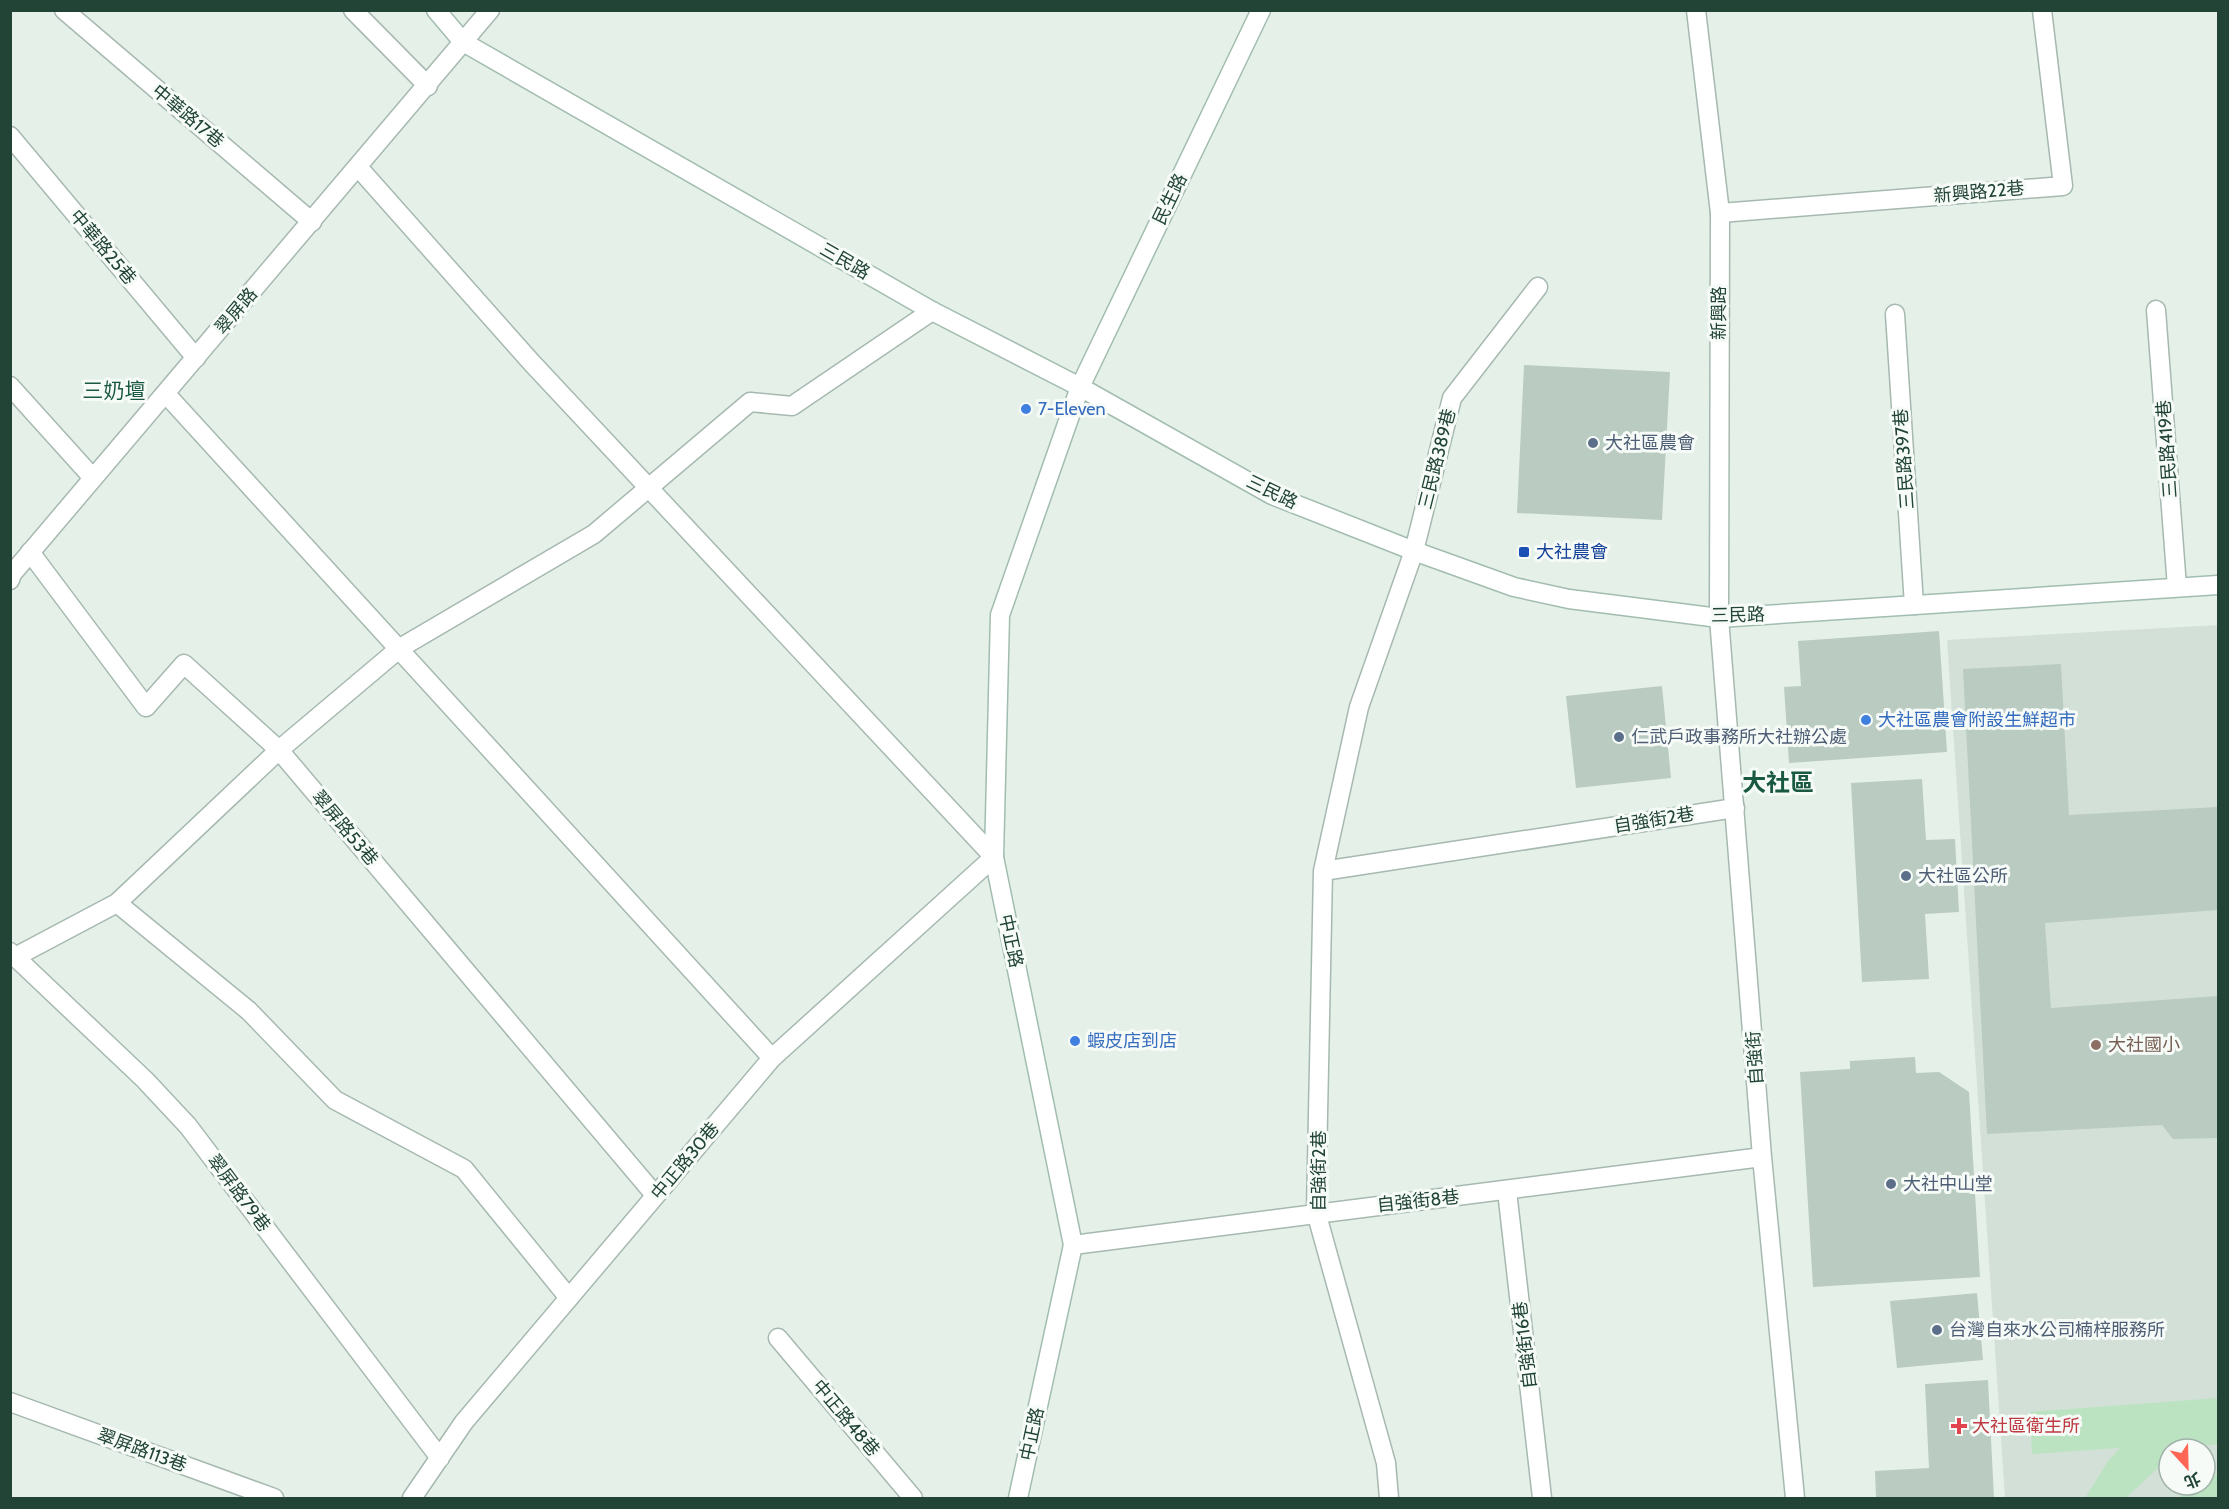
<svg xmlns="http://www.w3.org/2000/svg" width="2229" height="1509" font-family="Cabin,'Noto Sans TC',sans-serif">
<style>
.built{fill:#d3e0d8;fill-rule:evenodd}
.green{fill:#bce3c1}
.building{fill:#bacbc2}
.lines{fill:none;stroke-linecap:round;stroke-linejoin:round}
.lane-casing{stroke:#a6b9b0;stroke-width:21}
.street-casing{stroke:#a6b9b0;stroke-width:21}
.secondary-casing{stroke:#a2bdb0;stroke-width:21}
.lane{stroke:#fff;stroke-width:18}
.street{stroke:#fff;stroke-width:18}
.secondary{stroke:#fff;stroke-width:18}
.shop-dot{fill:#3f7fe0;stroke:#f6fbf8;stroke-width:2}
.service-dot{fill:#5c6f8a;stroke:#f6fbf8;stroke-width:2}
.transit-dot{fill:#1a4fb4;stroke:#f6fbf8;stroke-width:2}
.education-dot{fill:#8d6e63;stroke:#f6fbf8;stroke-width:2}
.health-dot{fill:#e0444e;stroke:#f6fbf8;stroke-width:2}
.labels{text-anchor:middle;stroke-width:6;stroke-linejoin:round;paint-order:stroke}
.street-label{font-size:18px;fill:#214436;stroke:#f6fbf8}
.shop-label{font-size:18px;fill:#366cbe;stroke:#f6fbf8;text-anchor:start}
.service-label{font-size:18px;fill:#4e5e75;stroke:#f6fbf8;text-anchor:start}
.transit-label{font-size:18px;fill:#164399;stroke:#f6fbf8;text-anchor:start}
.education-label{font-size:18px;fill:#785e54;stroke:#f6fbf8;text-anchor:start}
.health-label{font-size:18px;fill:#be3a42;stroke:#f6fbf8;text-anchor:start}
.quarter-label{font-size:21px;fill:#1a5941;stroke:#f6fbf8}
.district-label{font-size:24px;font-weight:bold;fill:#1a5941;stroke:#f6fbf8}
</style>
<rect width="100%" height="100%" fill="#e5f0e9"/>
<path class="built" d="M2218 625V1498H2005L1947 640ZM2169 1449H2205V1485H2169Z"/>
<path class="green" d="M2218 1398V1444L2169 1449V1458L2126 1498H2085L2108 1461 2120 1448 2032 1454 2030 1412Z
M2218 1475V1498H2181L2180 1485H2205V1476Z"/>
<path class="building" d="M1524 365 1670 372 1662 520 1517 513Z
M1939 631 1947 752 1789 763 1784 687 1801 686 1798 641Z
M2061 664 2069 815 2218 807V910L2045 923 2051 1008 2218 996V1138L2173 1139 2162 1125 1987 1134 1963 669Z
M1662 686 1671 778 1576 788 1566 696Z
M1922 779 1926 840 1955 839 1959 912 1925 914 1929 979 1862 982 1851 783Z
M1915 1057 1916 1073 1939 1072 1969 1092 1980 1277 1813 1287 1800 1072 1850 1069V1061Z
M1977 1293 1983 1360 1897 1368 1890 1301Z
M1988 1380 1994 1498H1876L1875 1471 1929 1468 1925 1384Z"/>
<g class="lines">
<g class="lane-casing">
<path id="lane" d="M64 10 312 222
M353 10 428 86
M10 136 196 358
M358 167 531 362 994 857
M1720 213 2063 186 2042 10
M2156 310 2177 587
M1895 314 1914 605
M10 386 93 478
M166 394 772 1058
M30 552 146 707 184 664 279 750 655 1195
M1323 871 1735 808
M117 903 249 1011 335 1100 464 1169 569 1298
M17 956 117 903 279 750 400 648 594 534 750 402 792 406 932 311
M1507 1191 1542 1498
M778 1338 913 1498
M1389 1498 1386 1463 1316 1212 1323 871 1359 707 1414 551 1452 398 1538 287"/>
</g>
<g class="street-casing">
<path id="street" d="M1696 10 1720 213 1719 618 1762 1157 1795 1498
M10 580 12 574 490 10
M10 952 145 1080 188 1126 440 1458
M1073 1245 1762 1157
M10 1402 274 1498
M412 1498 464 1422 772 1058 994 857"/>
</g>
<g class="secondary-casing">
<path id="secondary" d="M436 10 463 42 932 311 1080 387 1272 495 1414 551 1514 587 1569 599 1719 618 2218 585
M1018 1498 1073 1245 994 857 1000 615 1080 387 1261 10"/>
</g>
<use href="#lane" class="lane"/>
<use href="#street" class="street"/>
<use href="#secondary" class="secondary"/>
</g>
<g class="shop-dot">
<circle cx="1026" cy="409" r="6"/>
<circle cx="1866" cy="720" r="6"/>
<circle cx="1075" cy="1041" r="6"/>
</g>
<g class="service-dot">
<circle cx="1593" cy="443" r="6"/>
<circle cx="1619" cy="737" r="6"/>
<circle cx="1906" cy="876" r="6"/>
<circle cx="1891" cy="1184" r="6"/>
<circle cx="1937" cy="1330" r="6"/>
</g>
<rect class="transit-dot" x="1518" y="546" width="12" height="12" rx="3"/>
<circle class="education-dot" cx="2096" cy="1045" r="6"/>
<path class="health-dot" d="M1956 1417h6v6h6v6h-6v6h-6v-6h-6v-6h6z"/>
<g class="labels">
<g class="street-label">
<text transform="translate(188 116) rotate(40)" y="6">中華路17巷</text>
<text transform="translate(1979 192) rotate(-5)" y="6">新興路22巷</text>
<text transform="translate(1170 199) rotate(-64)" y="6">民生路</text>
<text transform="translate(103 247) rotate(50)" y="6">中華路25巷</text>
<text transform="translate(845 261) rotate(30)" y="6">三民路</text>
<text transform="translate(236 311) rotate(-50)" y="6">翠屏路</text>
<text transform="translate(1719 313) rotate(-90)" y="6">新興路</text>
<text transform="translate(2167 449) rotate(-94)" y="6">三民路419巷</text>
<text transform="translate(1437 459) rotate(-76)" y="6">三民路389巷</text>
<text transform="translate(1904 459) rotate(-94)" y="6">三民路397巷</text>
<text transform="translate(1272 492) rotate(26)" y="6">三民路</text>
<text transform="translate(1738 615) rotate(-1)" y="6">三民路</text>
<text transform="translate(1654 820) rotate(-9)" y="6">自強街2巷</text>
<text transform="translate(345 828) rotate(50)" y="6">翠屏路53巷</text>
<text transform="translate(1011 941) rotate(78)" y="6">中正路</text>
<text transform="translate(1755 1058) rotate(-94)" y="6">自強街</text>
<text transform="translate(685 1161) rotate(-50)" y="6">中正路30巷</text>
<text transform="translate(1319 1171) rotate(-90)" y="6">自強街2巷</text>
<text transform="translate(239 1193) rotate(53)" y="6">翠屏路79巷</text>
<text transform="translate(1418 1201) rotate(-6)" y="6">自強街8巷</text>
<text transform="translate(1525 1345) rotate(-97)" y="6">自強街16巷</text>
<text transform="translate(846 1418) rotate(50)" y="6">中正路48巷</text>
<text transform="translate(1032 1434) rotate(-78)" y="6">中正路</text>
<text transform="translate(142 1450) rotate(20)" y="6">翠屏路113巷</text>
</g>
<g class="shop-label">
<text x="1038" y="415">7-Eleven</text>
<text x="1878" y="726">大社區農會附設生鮮超市</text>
<text x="1087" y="1047">蝦皮店到店</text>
</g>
<g class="service-label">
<text x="1605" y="449">大社區農會</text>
<text x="1631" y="743">仁武戶政事務所大社辦公處</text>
<text x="1918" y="882">大社區公所</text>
<text x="1903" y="1190">大社中山堂</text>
<text x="1949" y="1336">台灣自來水公司楠梓服務所</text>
</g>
<g class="transit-label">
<text x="1536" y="558">大社農會</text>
</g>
<g class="education-label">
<text x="2108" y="1051">大社國小</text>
</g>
<g class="health-label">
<text x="1972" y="1432">大社區衛生所</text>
</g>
<g class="quarter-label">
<text x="114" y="398">三奶壇</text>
</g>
<g class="district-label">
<text x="1778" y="791">大社區</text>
</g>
</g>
<rect width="2229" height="1509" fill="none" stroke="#214436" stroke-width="24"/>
<g transform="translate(2187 1467) rotate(158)"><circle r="28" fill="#f6fbf8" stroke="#a1b2aa" stroke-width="1.5"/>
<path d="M0-4.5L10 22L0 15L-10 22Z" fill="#ff6653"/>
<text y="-9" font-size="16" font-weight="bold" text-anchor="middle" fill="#214436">北</text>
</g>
</svg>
